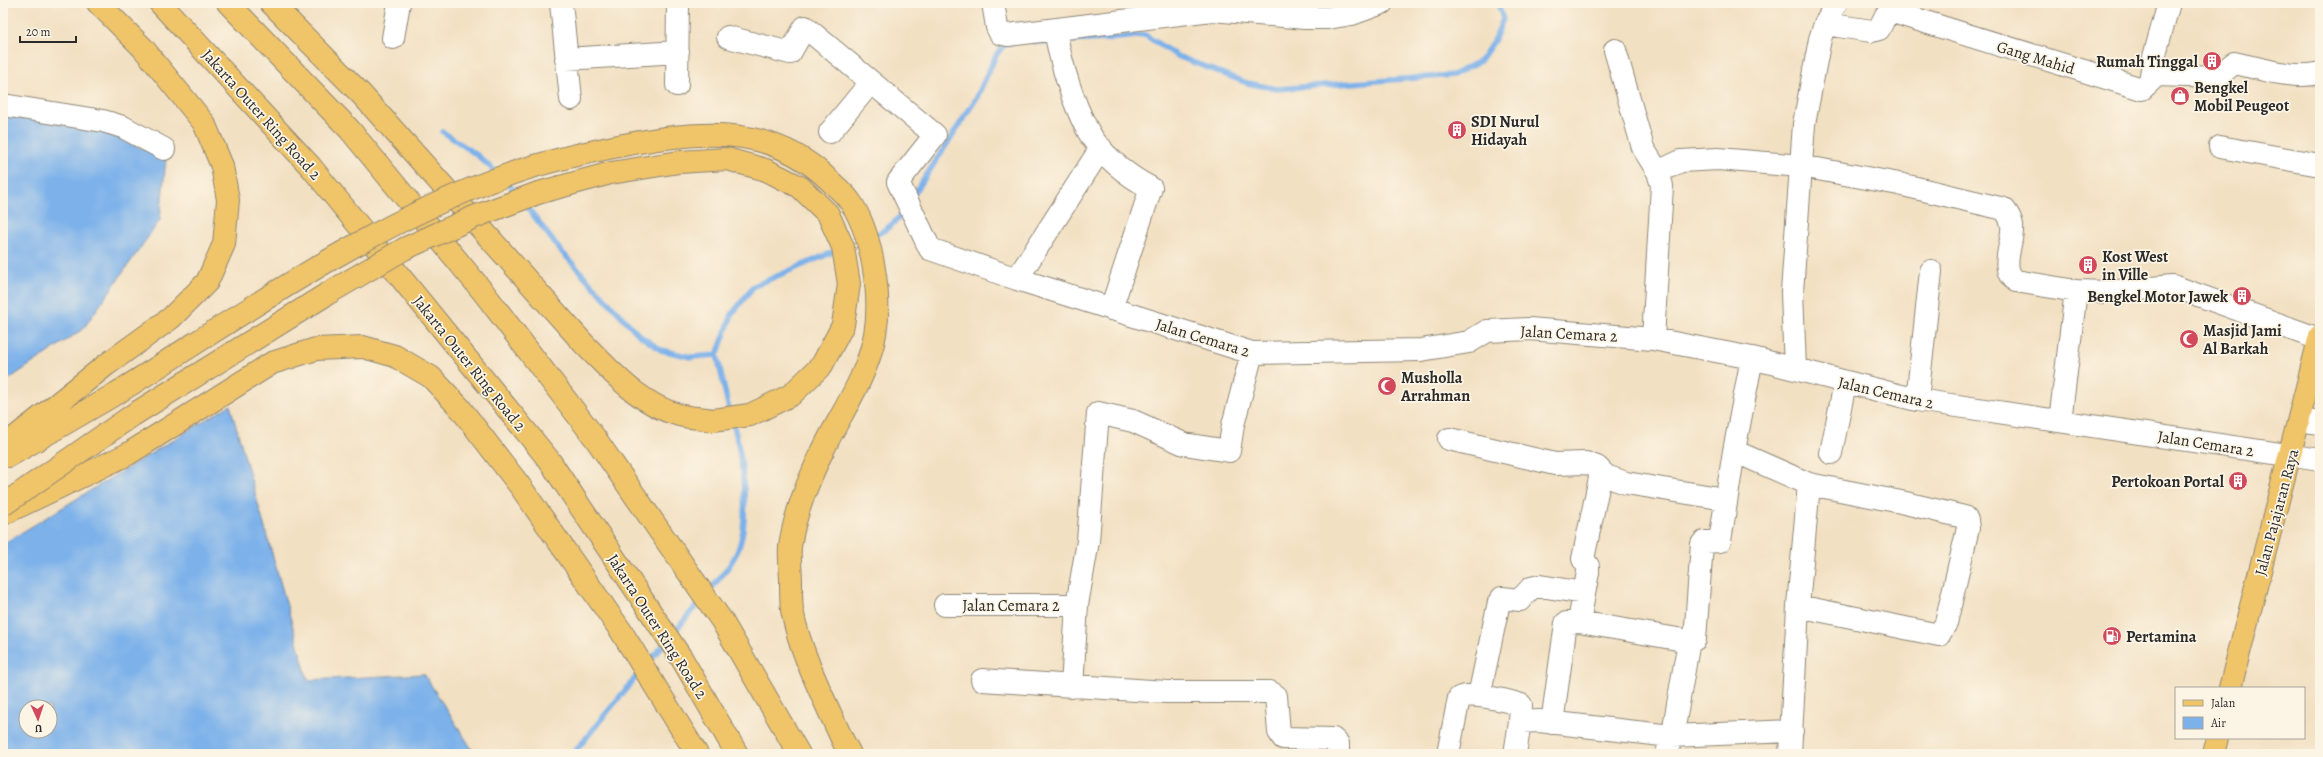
<svg xmlns="http://www.w3.org/2000/svg" width="2323" height="757" font-family="Alegreya,serif">
<style>
.water{fill:#7cb1ea;stroke:#546e8a;fill-rule:evenodd}
.lines{fill:none;stroke-linecap:round;stroke-linejoin:round}
.stream{stroke:#7cb1ea;stroke-width:5.5}
.minor-casing{stroke:#8e8676;stroke-width:24}
.major-casing{stroke:#8e8676;stroke-width:24}
.highway-casing{stroke:#8e8676;stroke-width:24}
.minor{stroke:#fff;stroke-width:22}
.major{stroke:#f0c469;stroke-width:22}
.highway{stroke:#f0c469;stroke-width:22}
.highway-bridge-casing{stroke:#8e8676;stroke-width:24;stroke-linecap:butt}
.highway-bridge{stroke:#f0c469;stroke-width:22}
.labels{text-anchor:middle;stroke-width:3.5;stroke-linejoin:round;paint-order:stroke}
.street-label{font-size:16px;fill:#2b2b2b;stroke:#fcf5e5}
.poi-label{font-size:16px;font-weight:bold;fill:#2b2b2b;stroke:#fcf5e5;text-anchor:start}
</style>
<rect width="100%" height="100%" fill="#fcf5e5"/>
<filter id="ink" filterUnits="userSpaceOnUse"><feTurbulence type="fractalNoise" baseFrequency=".025" numOctaves="2"/><feDisplacementMap in="SourceGraphic" scale="8" xChannelSelector="R" yChannelSelector="G"/><feConvolveMatrix kernelMatrix="1 2 1 2 8 2 1 2 1" color-interpolation-filters="sRGB"/></filter>
<filter id="wash" filterUnits="userSpaceOnUse"><feTurbulence type="fractalNoise" baseFrequency=".012" numOctaves="4" result="noise"/><feDisplacementMap in="SourceGraphic" scale="16" xChannelSelector="R" yChannelSelector="G"/><feGaussianBlur stdDeviation="0.9" result="paint"/><feColorMatrix in="noise" values="0 0 0 0 0 0 0 0 0 0 0 0 0 0 0 0 0 1.4 0 .05"/><feComposite in="paint" operator="in"/></filter>
<g filter="url(#wash)">
<rect width="100%" height="100%" fill="#f2e0c2"/>
<path class="water" d="M3 110 97 129 166 159 160 220 83 329 3 383Z
M230 405 308 680 424 674 475 754H3V544ZM26 707H50V731H26Z"/>
<g class="lines">
<path class="stream" d="M1062 41 1109 39 1145 35 1177 56 1247 83 1277 89 1453 75 1480 61 1494 41 1503 19 1498 3
M1034 42H1053
M443 132 477 155 498 174
M506 181 519 196
M911 199 976 99 996 55 1004 45 1009 44
M524 203 560 250 639 335 661 350 691 357 717 355
M870 237C884 232 897 222 905 209
M730 414 717 355 732 314 754 286 840 249
M708 592C719 579 731 566 738 550 751 517 742 455 733 422
M672 635 701 600
M647 664 665 643
M573 754 640 672"/>
</g>
</g>
<g filter="url(#ink)">
<g class="lines">
<g class="minor-casing">
<path id="minor" d="M561 3 571 99
M993 3 997 27 1000 33 1008 35 1212 10 1305 18H1328L1352 14 1382 3
M1825 24 1872 31 1879 29 1886 15 1893 12 2142 89 2157 75 2217 77 2234 63C2260 68 2294 80 2320 73
M1055 30C1061 63 1071 98 1087 129 1099 153 1127 176 1151 188L1111 309
M728 37 790 53 805 27 935 135 898 182 930 249 1017 279 1252 353 1421 350 1469 342 1487 331 1529 329 1653 339 1752 358 1917 400 2320 460
M393 38 399 3
M1615 50 1643 148 1658 172
M566 59 678 52
M2150 81 2154 57 2169 3
M677 85 678 3
M3 105 103 121 123 127 164 149
M830 132 871 82
M2220 147 2320 165
M1017 279 1101 148
M1653 339 1662 186 1658 172 1681 161 1718 159 1801 166 1899 184 2004 209C2008 214 2011 219 2012 225 2014 243 1998 269 2016 281L2076 291 2106 292 2173 286 2319 339
M1795 369 1792 292 1804 124 1820 39 1825 24 1836 3
M1917 400 1931 271
M2299 420 2320 423
M2060 421 2076 291
M1449 439 1555 464 1586 463 1597 467 1606 476 1626 483 1725 499
M1734 451 1809 484 1901 502 1964 517 1967 520 1968 528 1946 623 1939 635 1798 606
M1831 453 1845 383
M945 605H1077
M1579 622 1689 641
M982 680 1167 692H1270L1276 696 1279 732 1283 738 1333 739 1338 744V754
M1072 687 1077 605 1088 541 1098 413 1133 421 1184 444 1229 451 1233 425 1252 353
M1479 696 1499 602 1502 598 1520 600 1531 588 1540 586 1584 593
M1552 723 1566 623 1579 622 1588 572V566L1583 559 1601 473
M1448 754 1459 698C1468 691 1509 701 1521 705L1520 722
M1515 754 1520 722 1539 721 1671 736 1792 731
M1667 754 1674 727 1689 641 1695 639 1702 544 1704 542 1720 541 1734 451 1752 358
M1790 754 1798 606 1809 484"/>
</g>
<g class="major-casing">
<path id="major" d="M2230 688 2320 336
M2213 754 2217 738"/>
</g>
<g class="highway-casing">
<path id="highway" d="M160 3 311 167 549 460 682 659 737 754
M228 3 350 130 484 293 595 438 722 621 799 754
M271 3 362 95 584 344C612 372 639 404 679 415 690 418 702 418 713 420
M3 447 106 365 171 318 207 282 224 244 228 200 222 166 204 123 143 48 98 3
M9 456 117 393
M3 514 128 454 272 363 316 349 363 347 395 356 431 377 460 408 520 486 621 631 697 754
M842 739 850 754"/>
</g>
<use href="#minor" class="minor"/>
<use href="#major" class="major"/>
<use href="#highway" class="highway"/>
<g class="highway-bridge-casing">
<path id="highway-bridge" d="M117 393C245 313 380 216 525 169 560 158 597 150 634 143 704 130 774 126 829 180 836 187 844 193 849 200 872 231 882 297 875 334 868 374 845 407 827 442 812 472 794 514 790 547 789 558 791 571 791 582 791 591 791 601 792 610 800 653 824 699 842 739
M3 505 133 415 327 294 404 249 474 217 538 193 611 173 679 162 727 159 766 170 800 187 828 214 843 247 849 284 843 325 822 365 791 395 750 415 713 420"/>
</g>
<use href="#highway-bridge" class="highway-bridge"/>
</g>
</g>
<defs>
<g id="building-disc" transform="scale(1)"><circle r="9.5" fill="#d1495b" stroke="#fcf5e5"/><path d="M-4-6H4V6H1V3H-1V6H-4ZM-2.5-4.3h1.7v1.8h-1.7ZM.8-4.3h1.7v1.8H.8ZM-2.5-1h1.7V.8h-1.7ZM.8-1h1.7V.8H.8Z" fill="#fff"/></g>
<g id="shop-disc" transform="scale(1)"><circle r="9.5" fill="#d1495b" stroke="#fcf5e5"/><path d="M-5-2.5h2.3a2.7 3.5 0 0 1 5.4 0H5L5.5 6h-11ZM-1.5-2.5h3a1.5 2.3 0 0 0-3 0Z" fill="#fff"/></g>
<g id="mosque-disc" transform="scale(1)"><circle r="9.5" fill="#d1495b" stroke="#fcf5e5"/><path d="M3.5-4.9A6 6 0 1 0 3.5 4.9A5 5 0 1 1 3.5-4.9Z" fill="#fff"/></g>
<g id="fuel-disc" transform="scale(1)"><circle r="9.5" fill="#d1495b" stroke="#fcf5e5"/><path d="M-5.5-6h7V0h2V4h1.3V-2.5L3-4.5l.8-.8L6-3V5H2.5V1h-1V6h-7ZM-4.2-4.7v3.2H.2V-4.7Z" fill="#fff"/></g>
</defs>
<g fill-rule="evenodd">
<use href="#building-disc" x="2212" y="61"/>
<use href="#shop-disc" x="2180" y="96"/>
<use href="#building-disc" x="1457" y="130"/>
<use href="#building-disc" x="2088" y="265"/>
<use href="#building-disc" x="2242" y="296"/>
<use href="#mosque-disc" x="2189" y="339"/>
<use href="#mosque-disc" x="1387" y="386"/>
<use href="#building-disc" x="2238" y="481"/>
<use href="#fuel-disc" x="2112" y="636"/>
</g>
<g class="labels">
<g class="street-label">
<text transform="translate(2036 57) rotate(17)" y="6">Gang Mahid</text>
<text transform="translate(262 114) rotate(48)" y="6">Jakarta Outer Ring Road 2</text>
<text transform="translate(1569 333) rotate(3)" y="6">Jalan Cemara 2</text>
<text transform="translate(1203 337) rotate(17)" y="6">Jalan Cemara 2</text>
<text transform="translate(470 363) rotate(51)" y="6">Jakarta Outer Ring Road 2</text>
<text transform="translate(1886 392) rotate(13)" y="6">Jalan Cemara 2</text>
<text transform="translate(2206 443) rotate(9)" y="6">Jalan Cemara 2</text>
<text transform="translate(2276 512) rotate(-75)" y="6">Jalan Pajajaran Raya</text>
<text x="1011" y="611">Jalan Cemara 2</text>
<text transform="translate(658 626) rotate(57)" y="6">Jakarta Outer Ring Road 2</text>
</g>
<g class="poi-label">
<text x="2198" y="67" text-anchor="end">Rumah Tinggal</text>
<text x="2194" y="93">Bengkel<tspan x="2194" dy="18">Mobil Peugeot</tspan></text>
<text x="1471" y="127">SDI Nurul<tspan x="1471" dy="18">Hidayah</tspan></text>
<text x="2102" y="262">Kost West<tspan x="2102" dy="18">in Ville</tspan></text>
<text x="2228" y="302" text-anchor="end">Bengkel Motor Jawek</text>
<text x="2203" y="336">Masjid Jami<tspan x="2203" dy="18">Al Barkah</tspan></text>
<text x="1401" y="383">Musholla<tspan x="1401" dy="18">Arrahman</tspan></text>
<text x="2224" y="487" text-anchor="end">Pertokoan Portal</text>
<text x="2126" y="642">Pertamina</text>
</g>
</g>
<rect width="2323" height="757" fill="none" stroke="#fcf5e5" stroke-width="16"/>
<rect x="2175" y="687" width="130" height="52" fill="#fcf5e5" stroke="#a8a49b"/>
<rect x="2183" y="700" width="20" height="6" fill="#f0c469" stroke="#a8a49b"/>
<text x="2211" y="707" font-size="12" fill="#2b2b2b">Jalan</text>
<rect x="2183" y="717" width="20" height="12" fill="#7cb1ea" stroke="#a8a49b"/>
<text x="2211" y="727" font-size="12" fill="#2b2b2b">Air</text>
<g transform="translate(38 719) rotate(177)"><circle r="19" fill="#fcf5e5" stroke="#a8a49b"/>
<path d="M0-3L7 15L0 10L-7 15Z" fill="#d1495b"/>
<text y="-6" font-size="11" font-weight="bold" text-anchor="middle" fill="#2b2b2b">U</text>
</g>
<path d="M20 36v6h56v-6" fill="none" stroke="#2b2b2b" stroke-width="2"/>
<text x="26" y="36" font-size="12" fill="#2b2b2b" stroke="#fcf5e5" stroke-width="3" paint-order="stroke">20 m</text>
</svg>
